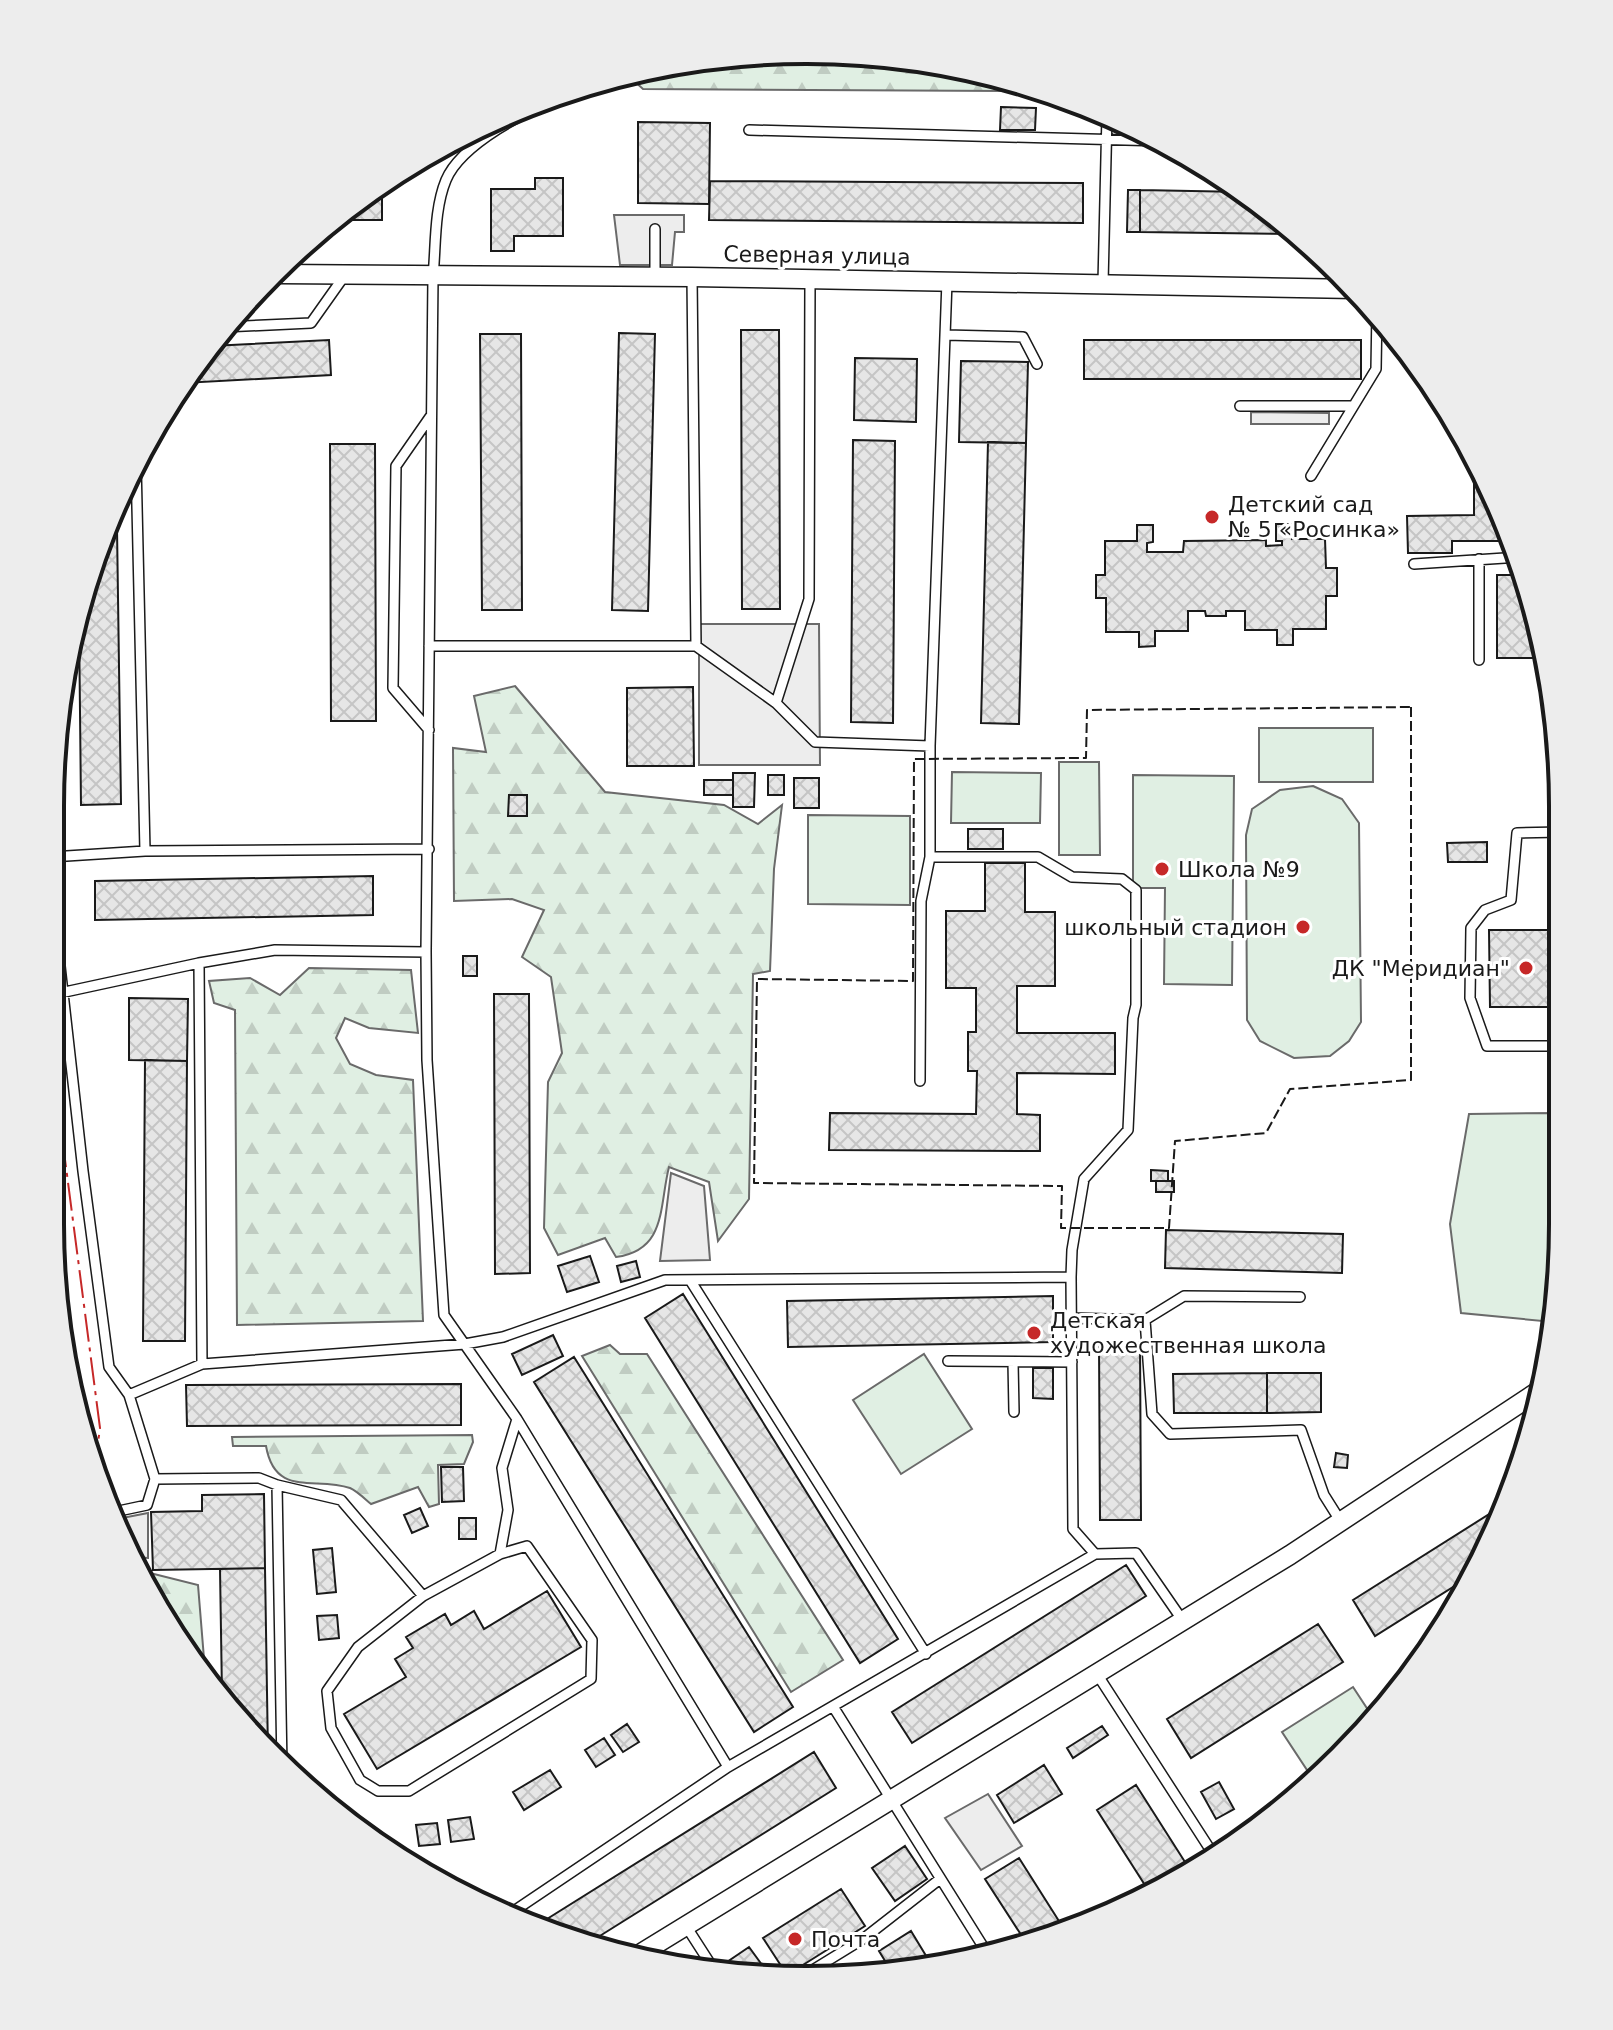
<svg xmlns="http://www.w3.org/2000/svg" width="1613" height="2030" font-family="'DejaVu Sans',sans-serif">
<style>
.green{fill:#e0efe3;stroke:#6a6a6a;stroke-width:2}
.forest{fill:url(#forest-firs);stroke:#6a6a6a;stroke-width:2}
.parking{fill:#ededed;stroke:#6a6a6a;stroke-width:2}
.building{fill:url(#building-cross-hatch);stroke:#1a1a1a;stroke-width:2}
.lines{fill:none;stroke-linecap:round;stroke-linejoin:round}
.lane-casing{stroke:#1a1a1a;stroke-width:12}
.street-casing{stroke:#1a1a1a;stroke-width:21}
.lane{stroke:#fff;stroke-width:9}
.street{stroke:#fff;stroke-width:18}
.fence{stroke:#1a1a1a;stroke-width:2;stroke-dasharray:10 4;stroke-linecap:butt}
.power{stroke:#c62828;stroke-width:2;stroke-dasharray:28 6 4 6;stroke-linecap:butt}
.poi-dot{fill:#c62828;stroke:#fff;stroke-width:3}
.labels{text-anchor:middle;stroke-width:6;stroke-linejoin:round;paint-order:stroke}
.street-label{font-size:22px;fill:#1a1a1a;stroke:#fff}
.poi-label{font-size:22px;fill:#1a1a1a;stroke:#fff;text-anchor:start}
.rim{fill:none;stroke:#1a1a1a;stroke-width:4}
</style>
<defs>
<pattern id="forest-firs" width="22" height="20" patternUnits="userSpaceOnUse" patternTransform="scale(2)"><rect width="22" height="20" fill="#e0efe3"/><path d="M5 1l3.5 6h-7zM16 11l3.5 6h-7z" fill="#c0ccc2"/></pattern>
<pattern id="building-cross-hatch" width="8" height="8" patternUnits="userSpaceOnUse" patternTransform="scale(2)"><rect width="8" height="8" fill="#e6e6e6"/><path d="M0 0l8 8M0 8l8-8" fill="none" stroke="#c5c5c5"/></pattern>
</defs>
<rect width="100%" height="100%" fill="#fff"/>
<path class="green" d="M1259 728H1373V782H1259Z
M1059 762H1099L1100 855H1059Z
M952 772 1041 773 1040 823H951Z
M1133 775 1234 776 1232 985 1164 984 1165 888H1133Z
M1313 786 1342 799 1359 823 1361 1022 1349 1041 1330 1056 1294 1058 1260 1041 1247 1020 1246 835 1252 809 1280 790Z
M808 815 910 816V905L808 904Z
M1556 1113 1553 1322 1461 1313 1450 1224 1469 1114Z
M924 1354 972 1429 901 1474 853 1400Z
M1353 1687 1372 1716 1331 1763 1311 1776 1282 1732Z"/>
<path class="forest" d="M856 52 1011 79 1004 91 643 89 631 78C695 46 786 54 856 52Z
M515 686 605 792 724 805 758 824 782 805 774 869 770 971 753 974 749 1199 718 1241 709 1182 669 1167C659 1206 667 1250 616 1257L605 1238 558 1255 544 1228 548 1082 562 1053 551 977 522 957 544 910 512 899 454 901 453 748 486 752 474 696Z
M309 968 411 970 418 1033 369 1028 345 1018 336 1038 350 1064 376 1075 413 1080 423 1321 237 1325 235 1010 214 1003 209 981 250 978 280 995Z
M610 1345 620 1354H647L843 1660 791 1692 582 1356Z
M472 1435 473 1442 464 1464 438 1465 439 1504 429 1507 418 1487 371 1504C365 1499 357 1491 350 1488 315 1476 275 1498 266 1446H233L232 1437Z
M138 1570 198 1585 205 1671 151 1601Z"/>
<path class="parking" d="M614 215H684V232H675L672 265H620Z
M1251 412 1329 413V424H1251Z
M699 624H819L820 765H699Z
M671 1173 704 1186 710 1260 660 1261Z
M148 1513V1558L133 1557 117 1519Z
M988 1794 1022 1846 981 1870 945 1818Z"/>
<path class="building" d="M1001 107 1036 108 1035 130H1000Z
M638 122 710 123 709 204 638 203Z
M535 178H563V236H514V251H491V189H535Z
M710 181 1083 183V223L709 220Z
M382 190V220H345Z
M1128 190H1140V232H1127Z
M1140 190 1243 192 1267 207 1297 234 1140 232Z
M741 330H779L780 609H742Z
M619 333 655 334 648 611 612 610Z
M480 334H521L522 610H482Z
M329 340 331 375 184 383 211 346Z
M1084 340H1361V379H1084Z
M855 358 917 359 916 422 854 420Z
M961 361 1028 362 1026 443 959 442Z
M853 440 895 441 893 723 851 722Z
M988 442 1026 443 1019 724 981 723Z
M330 444H375L376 721H331Z
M1474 472H1481L1513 541H1452V553H1408L1407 516 1474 515Z
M1276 524H1292V539H1325L1326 568H1337V596H1326V629H1293V645H1277V630H1245V611H1226V616H1206L1205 611H1188V631H1155V646L1139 647V632H1106V598H1096V575H1105V541H1137V525H1153V542L1147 543V552H1183L1184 541 1266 540V546L1282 545V541H1276Z
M106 528H117L121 804 81 805 79 619 90 563Z
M1497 575H1525L1542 658H1497Z
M693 687 694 766H627V688Z
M733 773H755L754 807H733Z
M768 775H784V795H768Z
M794 778H819V808H794Z
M704 780H733V795H704Z
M509 795H527V816H508Z
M968 829H1003V849H968Z
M1487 842V862H1448L1447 843Z
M985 863H1025V912H1055V986H1017V1033H1115V1074L1017 1073V1114L1040 1115V1151L829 1150 830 1113 976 1114 977 1071H968V1032H976V988H946V911H985Z
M373 876V915L95 920V881Z
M1489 930H1562V1007H1490Z
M463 956H477V976H463Z
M494 994H529L530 1273 495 1274Z
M129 998 188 999 187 1061 129 1060Z
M145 1060 187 1061 185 1341H143Z
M1151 1170 1168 1171V1181H1151Z
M1156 1181H1174V1192H1156Z
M1166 1230 1343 1234 1342 1273 1165 1268Z
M590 1256 599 1282 567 1292 558 1266Z
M636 1261 640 1277 621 1282 617 1266Z
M683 1294 898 1639 860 1663 645 1318Z
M1053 1296V1342L788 1347 787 1301Z
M553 1335 563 1356 522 1375 512 1354Z
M1099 1342H1140L1141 1520H1100Z
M574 1357 793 1707 754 1732 534 1382Z
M1033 1368H1053V1399L1033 1398Z
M1267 1373V1413H1174L1173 1374Z
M1267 1373H1321V1412L1267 1413Z
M461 1384V1425L187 1426 186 1385Z
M1336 1453 1348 1455 1347 1468 1334 1467Z
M441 1467H463L464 1501 442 1502Z
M264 1494 265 1568 153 1570 151 1512 202 1511V1495Z
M1502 1506 1505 1513 1472 1575 1375 1636 1353 1600Z
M420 1508 428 1526 412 1533 404 1515Z
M459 1518H476V1539H459Z
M332 1548 336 1592 317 1594 313 1550Z
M1126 1565 1146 1596 912 1743 892 1712Z
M265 1568 268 1754 222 1694 220 1569Z
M547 1591 581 1647 377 1769 344 1714 406 1677 395 1659 413 1648 406 1637 445 1614 451 1625 474 1611 484 1629Z
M337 1615 339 1638 319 1640 317 1616Z
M1318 1624 1343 1662 1191 1758 1167 1719Z
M627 1724 639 1742 623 1752 611 1735Z
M1102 1726 1108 1735 1073 1758 1067 1748Z
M604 1738 615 1755 596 1767 585 1750Z
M814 1752 836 1788 587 1944 539 1924Z
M1044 1765 1062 1794 1014 1823 997 1795Z
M550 1770 561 1787 524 1810 513 1792Z
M1219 1782 1234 1809 1216 1819 1201 1792Z
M1136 1785 1192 1873 1150 1893 1097 1810Z
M470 1817 474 1839 451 1842 448 1820Z
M437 1823 440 1844 419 1846 416 1825Z
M905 1846 927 1879 895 1901 872 1868Z
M1019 1858 1064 1929 1027 1944 985 1879Z
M841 1889 865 1926 787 1975 763 1938Z
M911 1931 931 1964 890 1969 879 1951Z
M749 1947 765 1969 758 1974 733 1970 727 1962Z"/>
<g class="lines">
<g class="lane-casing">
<path id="lane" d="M580 86C541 105 463 139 446 180 434 209 436 246 433 277L426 952 427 1060 444 1315 517 1419 728 1767 1095 1554 1136 1553 1183 1621
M749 130 1162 141
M655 229V277
M692 277 696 646
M1103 283 1107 115
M224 327 311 323 345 275
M945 335 1023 337 1037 364
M1240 406H1353
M1311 476 1376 369 1377 310
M1414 564 1520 557
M429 646H696L776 703 815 742 930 746 947 281
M1479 660V559
M776 703 809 599 810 279
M429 730 393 688 396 466 430 417
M145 851 429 849
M51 857 145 851 136 463
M930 857H1038L1072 877 1122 879 1136 890V1005L1133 1018 1128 1130 1084 1179 1072 1250 1071 1277
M51 886 83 1171 109 1367 129 1395 155 1479 147 1505 114 1512
M51 995 199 963
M1548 1046H1487L1470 998 1471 928 1485 910 1511 900 1517 833 1562 832
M920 1081 921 901 930 857V746
M690 1280 926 1654
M1071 1318 1145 1320 1184 1296 1300 1297
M1145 1320 1152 1414 1170 1434 1301 1430 1324 1495 1341 1522
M948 1361 1072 1362
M1013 1362 1014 1412
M202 1364 199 963 275 950 426 952
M129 1395 202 1364 465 1344 503 1337 665 1280 1071 1277 1073 1529 1095 1554
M155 1479 259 1478 277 1485 341 1500 423 1596 500 1554 508 1510 502 1468 517 1419
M277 1485 282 1766
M423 1596 358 1647 327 1691 331 1728 360 1780 378 1791H409L591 1679 592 1640 527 1546 500 1554
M1097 1674 1215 1857
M834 1708 989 1956
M511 1913 728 1767
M686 1926 713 1968
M798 1979 863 1939 940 1879"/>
</g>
<g class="street-casing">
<path id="street" d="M279 274 692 277 1355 289
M635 1957 1290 1555 1543 1388"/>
</g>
<use href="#lane" class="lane"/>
<use href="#street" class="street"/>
<path class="fence" d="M1411 707V1080L1290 1089 1266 1133 1175 1141 1169 1228H1061L1062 1186 754 1183 757 979 913 981 914 759 1086 758 1087 710Z"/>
<path class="power" d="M51 1052 100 1428 95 1465"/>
</g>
<g class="poi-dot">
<circle cx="1212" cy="517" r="8"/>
<circle cx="1162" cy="869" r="8"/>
<circle cx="1303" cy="927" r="8"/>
<circle cx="1526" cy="968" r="8"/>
<circle cx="1034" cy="1333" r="8"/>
<circle cx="795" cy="1939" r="8"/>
</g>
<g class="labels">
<g class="street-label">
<text transform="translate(817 255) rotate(1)" y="8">Северная улица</text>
</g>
<g class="poi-label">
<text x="1228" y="512">Детский сад<tspan x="1228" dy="25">№ 5 «Росинка»</tspan></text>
<text x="1178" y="877">Школа №9</text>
<text x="1287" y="935" text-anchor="end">школьный стадион</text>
<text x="1510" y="976" text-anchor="end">ДК "Меридиан"</text>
<text x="1050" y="1328">Детская<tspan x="1050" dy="25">художественная школа</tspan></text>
<text x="811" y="1947">Почта</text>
</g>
</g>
<path d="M0 0H1613V2030H0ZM806 64H807A742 742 0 0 1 1549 806V1224A742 742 0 0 1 807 1966H806A742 742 0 0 1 64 1224V806A742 742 0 0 1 806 64Z" fill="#ededed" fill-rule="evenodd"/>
<path class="rim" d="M806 64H807A742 742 0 0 1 1549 806V1224A742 742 0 0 1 807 1966H806A742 742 0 0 1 64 1224V806A742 742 0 0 1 806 64Z"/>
</svg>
